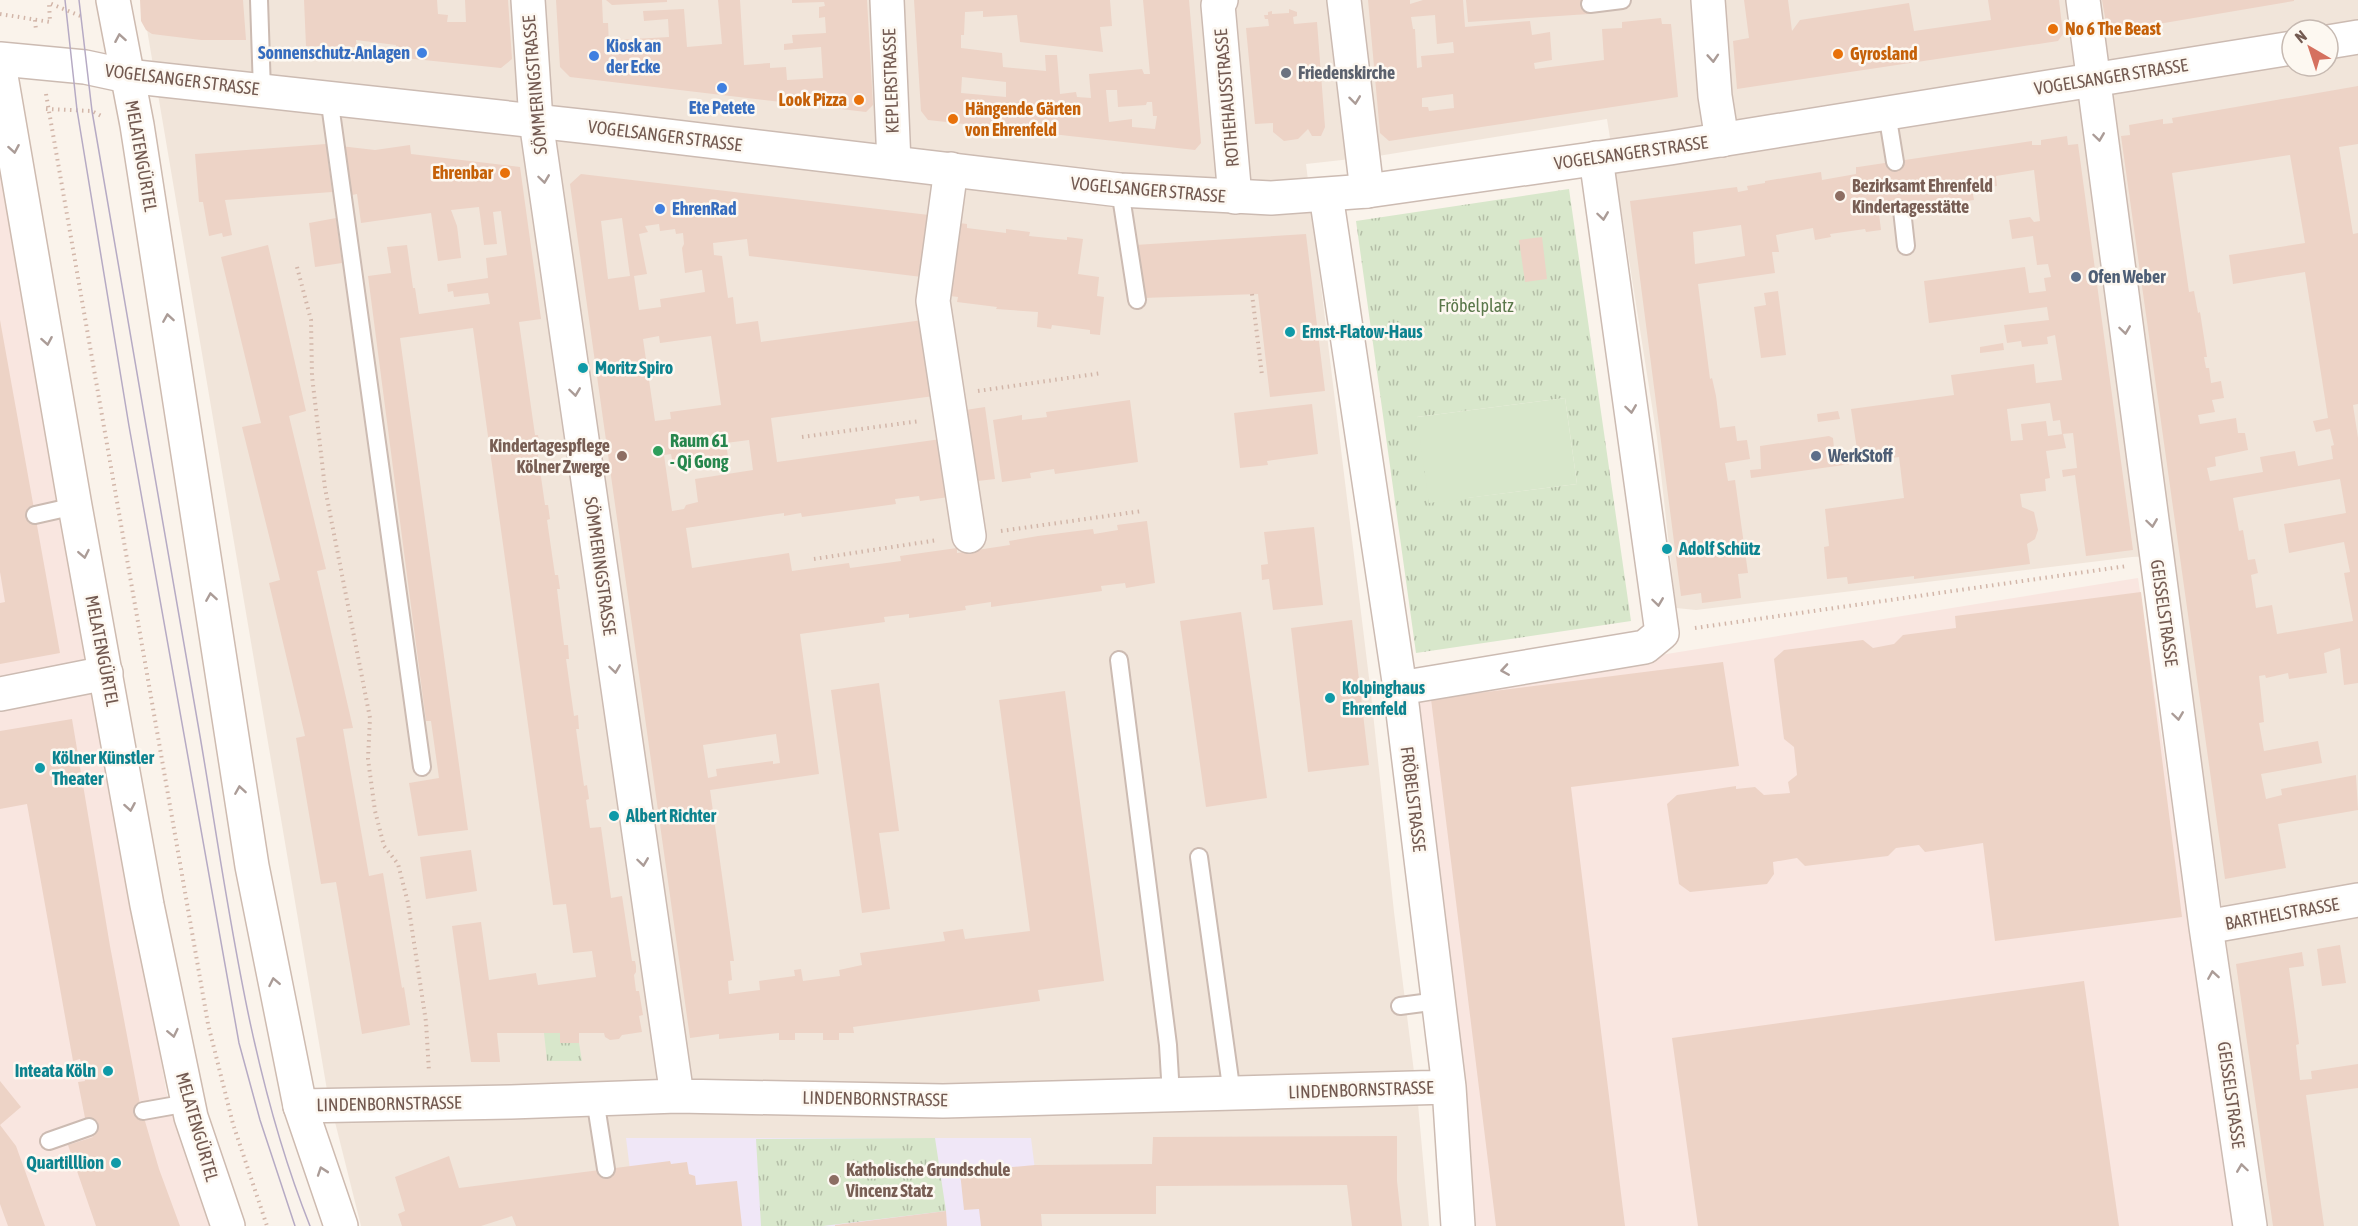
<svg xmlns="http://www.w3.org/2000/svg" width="2358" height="1226" font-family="'Asap Condensed',sans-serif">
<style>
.residential{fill:#f1e5da;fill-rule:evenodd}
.commercial{fill:#f9e6e0}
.education{fill:#f0e7f7}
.grass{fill:url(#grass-tufts);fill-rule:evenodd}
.pitch{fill:#d8e7cb}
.building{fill:#edd3c6;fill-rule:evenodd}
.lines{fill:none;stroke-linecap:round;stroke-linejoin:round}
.service-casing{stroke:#ccbbb2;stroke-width:20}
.minor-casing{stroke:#ccbbb2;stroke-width:36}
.tertiary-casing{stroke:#ccbbb2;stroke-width:36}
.secondary-casing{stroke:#cebbb0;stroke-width:36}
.path{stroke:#d2b6a9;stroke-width:4;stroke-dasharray:1.5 4.5;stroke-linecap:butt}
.service{stroke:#fff;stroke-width:16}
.minor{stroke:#fff;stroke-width:33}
.tertiary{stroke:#fff;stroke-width:33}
.secondary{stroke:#fff;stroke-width:33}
.tram{stroke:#b6aac4;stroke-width:1.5}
.oneway{stroke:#ab9c97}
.food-dot{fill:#e8710a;stroke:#fdf8f1;stroke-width:2}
.shop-dot{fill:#3f7fe0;stroke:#fdf8f1;stroke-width:2}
.worship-dot{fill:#6b7280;stroke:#fdf8f1;stroke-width:2}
.education-dot{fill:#8d6e63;stroke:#fdf8f1;stroke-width:2}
.service-dot{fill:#5c6f8a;stroke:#fdf8f1;stroke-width:2}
.culture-dot{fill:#0f9aa8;stroke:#fdf8f1;stroke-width:2}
.leisure-dot{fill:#2e9e5b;stroke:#fdf8f1;stroke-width:2}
.labels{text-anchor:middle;stroke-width:5;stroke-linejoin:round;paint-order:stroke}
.food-label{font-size:18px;font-weight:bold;fill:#c56008;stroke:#fdf8f1;text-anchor:start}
.shop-label{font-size:18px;font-weight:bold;fill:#366cbe;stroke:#fdf8f1;text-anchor:start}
.worship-label{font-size:18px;font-weight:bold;fill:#5b616d;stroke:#fdf8f1;text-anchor:start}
.street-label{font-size:18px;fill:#735a51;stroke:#fdf8f1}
.education-label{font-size:18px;font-weight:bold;fill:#785e54;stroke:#fdf8f1;text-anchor:start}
.service-label{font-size:18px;font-weight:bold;fill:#4e5e75;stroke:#fdf8f1;text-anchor:start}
.park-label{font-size:18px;fill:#5a774a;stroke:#fdf8f1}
.culture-label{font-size:18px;font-weight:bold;fill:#0d838f;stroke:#fdf8f1;text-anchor:start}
.leisure-label{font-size:18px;font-weight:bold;fill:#27864d;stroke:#fdf8f1;text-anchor:start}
</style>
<defs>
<pattern id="grass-tufts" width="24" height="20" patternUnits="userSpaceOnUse" patternTransform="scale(1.5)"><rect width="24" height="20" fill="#d8e7cb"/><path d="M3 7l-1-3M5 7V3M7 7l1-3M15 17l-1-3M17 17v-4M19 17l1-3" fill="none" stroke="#b4bea7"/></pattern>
</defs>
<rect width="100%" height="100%" fill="#faf3eb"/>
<path class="residential" d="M142 0H2358V1226H2268L2234 1008 2221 901 2173 555 2132 557 1696 610 1676 608 1657 438 1607 119 1378 156 1306 164 1371 694 1394 912 1418 1104 1429 1226H361L327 1090ZM2292 30H2328V66H2292Z"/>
<path class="commercial" d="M0 146 167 1095 213 1226H0Z
M2138 578 2234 1226H1476L1418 694Z"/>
<path class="education" d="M626 1138H1031L1042 1226H637Z"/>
<path class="grass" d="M1569 189 1631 621 1416 653 1356 221ZM1565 398 1577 484 1466 498 1417 417Z
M544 1033H560V1043H579L582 1061H547Z
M935 1138 946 1211 823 1226H761L756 1139Z"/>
<path class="pitch" d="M1565 398 1577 484 1429 503 1417 417Z"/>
<path class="building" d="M140 0H243L246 40H201L152 34 146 30 141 21Z
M304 0H437L438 14 448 15 447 22H466L465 0H508L512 59 501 68 395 57 396 45 356 40 357 47 306 46Z
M556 0H602L603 23H608L609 45H615V40L669 37 668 19 644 21 643 11 684 9 687 47 722 44 718 0H740L744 65 770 63V68L786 67 787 80 823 78 821 47 784 50V44L793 43 792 35 826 33 825 17 819 18V7L825 6 824 2 792 3V0H867L873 105 866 112 570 77 560 67Z
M606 0H667V2L612 5Z
M914 0H1110L1112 26 1100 27 1103 52 1020 42 1017 15 983 17V11L965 12 964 35H961V48L1002 53 1003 67 1046 71 1045 55H1057L1060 94 1076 92 1077 97 1091 98 1089 74 1142 69 1144 74H1150L1143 0H1189L1201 143 1195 150 928 120 921 111ZM962 77 1006 82V97L961 93ZM1106 90H1117L1118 107 1146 105 1147 102H1152L1153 116H1157L1155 129 1132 127V119L1109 122Z
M1368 0H1410V4L1423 0H1463L1465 27 1530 21 1532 35 1550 32 1552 60 1534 63 1535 69 1604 60 1602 29 1622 28V22L1661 18 1662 24H1671L1678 97 1389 141 1380 133ZM1435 15 1437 44 1453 42 1454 53 1421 56 1422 67 1417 68 1415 29H1413L1411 17ZM1453 94 1454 108 1429 111 1428 107H1422V98Z
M1466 0H1588L1589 14 1468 22Z
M1744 0H1788L1792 31 1800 20 1909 3 1914 31 1991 20 1988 0H2059L2063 34 2058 41 1737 89 1733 41 1749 38Z
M2102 0H2294V1L2117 31 2106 23Z
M1289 9 1297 12V16L1293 17 1294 24 1317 22 1325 127 1321 136H1312L1308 129 1298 139 1284 141 1273 132V123L1255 124 1246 28 1269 26 1268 19H1265L1264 15H1268V12L1272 11V14L1289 13Z
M2358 86V144L2339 147 2353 234 2358 233V404L2353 405 2358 438V683L2344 685 2340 648 2324 653 2327 673 2289 679 2288 673 2266 678 2265 675 2259 676 2264 722 2259 723 2264 751 2318 741 2322 763 2261 774 2266 799 2282 795 2281 789 2356 775 2358 810 2278 824 2286 868 2225 879 2121 136 2130 135 2129 125 2163 119V124L2173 123 2172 118ZM2290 155 2305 243 2229 255 2233 284 2305 272 2328 418 2313 421 2316 432 2330 429 2334 445 2331 446 2333 459 2298 466 2295 451 2260 457 2263 472 2210 481 2207 468 2216 466 2215 457 2248 450 2245 433H2238L2236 418 2200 424 2198 415 2215 412 2212 400 2224 398 2221 381 2211 383 2209 368H2206L2204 357H2207L2200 312 2198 313 2194 291 2189 292 2172 173ZM2340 479 2346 513 2284 524 2289 553 2344 542 2350 572 2344 573 2353 621 2277 634 2272 605 2256 608 2251 575 2258 573 2255 559 2248 560 2243 530 2239 531 2233 498Z
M2067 136 2068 145 2078 144 2133 550 2086 556 2075 475 2063 477 2062 470 2077 468 2073 433 2062 434 2060 420 2053 421 2050 403 2007 409 2011 441 2023 440 2021 424 2046 421 2048 436 2063 434 2066 448 2046 451 2050 478 2045 479 2046 491 2020 494 2022 507 2034 512 2038 530 2035 539 2027 544 2030 564 1914 579V576L1848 584 1847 577 1827 579 1824 547 1829 546 1825 509 1904 498 1899 457 1859 463 1851 409 1954 395 1951 375 2034 364 2036 383 2062 380 2055 335 2047 337 2048 344 2022 347 2021 341 2007 343 2004 325 2049 320 2047 307 1929 323 1924 281 2025 267 2029 293 2046 291 2044 278 2051 277 2048 264 2037 265 2033 236 2012 239 2009 220 2030 217 2034 222 2040 221 2034 170 1996 176 1997 186 1972 189 1974 200 1879 214 1881 230 1866 232 1865 229 1830 234 1831 237 1815 240 1813 228 1776 235 1779 252H1772L1775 273 1698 284 1710 379 1712 378 1716 396 1720 428 1735 426 1737 441 1747 440 1750 459 1725 463 1728 481 1735 480 1748 573 1738 574 1741 598 1702 603 1701 593 1681 596 1630 201 1737 187 1738 192 1748 190 1747 186 1765 183V181L1821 172 1822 180 1856 174V167H1858L2032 141V145H2041V140ZM1741 225 1745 256 1695 264 1693 232Z
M326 144 332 192 225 200 232 235 223 237 222 233 209 236 203 202H199L195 154Z
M410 145 411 154 520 167 541 319 519 322 535 435H538L540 449H537L545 505H548L550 519 547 520 555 575H558L560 589H557L564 645H568L569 659H566L574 716 578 715 579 729H576L584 786 587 785 589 799 586 800 590 828 601 827 611 898 622 896 632 961H635L636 966V972L634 975 636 991H639L643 1015 639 1016 642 1032 622 1035 619 1039 610 1040 605 1037 604 1033H579V1043H560V1033H497L500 1062H471L452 926 481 922 489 980 536 973 538 985 596 977 592 951 573 953 566 904 553 905 473 328 400 338 468 830 418 836 409 783 439 778 431 721H426L368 276 391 273 387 247 407 245 413 288H415L419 314 490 304 488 293 454 297 453 291 448 292 447 284 488 278 486 258 507 255 501 211 493 212 497 244 484 245 479 207 451 210 457 226 461 258 438 261 431 213 361 223 357 194 347 196 340 146 375 150Z
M581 174 929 215 922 277 749 256 747 239 713 243 714 255 722 256 728 298 733 297 736 324 758 321 761 342 923 320 934 396 771 418 777 462 941 439 949 497 920 501 919 496 895 499 896 504 802 517 801 513 784 516V513L686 528 692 568 789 553 792 571 849 563 850 568 901 561 900 556 957 548V553L1010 545 1009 541 1038 536 1093 529 1094 534 1118 530 1117 525 1147 521 1155 583 1126 588 1125 583 1101 586 1102 591 991 607V602L965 606 966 610 909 618V614L884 617 885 622 800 634 819 774 710 790 734 961H730L732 980 728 981 729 994 760 990 759 981 795 976 794 970 801 969 803 981 840 976 839 970 862 965 860 953 945 941 943 932 963 929 965 939 1030 931 999 700 1065 691 1104 981 1038 990 1040 1001 853 1027 854 1033H839V1040H823V1033H795V1040H779V1033L719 1039V1034L690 1038 570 184ZM622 218 630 276 608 279 601 221ZM659 224 660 231 675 229 676 234 683 233 684 244 682 248 685 273 702 270 705 292 660 299 661 307 639 310 634 276 647 274 639 234 648 232 645 226ZM659 336 660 343 711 336 721 405 670 412 671 419 655 421 643 339ZM749 440 753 470 695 479 698 502 686 505 684 509 672 511 664 455 671 454 673 465 728 457 726 443ZM776 734 780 763 773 764V761L716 769 717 776 708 778 703 745Z
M336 218 342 263 315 267 309 223Z
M959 223 967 224V228L1006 233V229L1030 232 1029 236 1067 240V237L1083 239 1078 274 1099 277 1097 296 1104 297 1100 335 1090 334V330L1052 325 1051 329 1037 327 1038 312 996 309 997 307 957 302 958 297 950 296Z
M1306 234 1325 391 1270 397 1258 294 1143 298 1135 245Z
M1542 237 1547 279 1525 282 1519 240Z
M268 245 306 411 289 416 326 569 317 571 353 728 343 729 369 876 383 873 402 988 404 987 410 1025 362 1034 336 882 321 884 296 738 305 736 269 583 280 580 242 427 261 423 221 257Z
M1778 291 1786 355 1761 358 1754 307 1766 305 1764 293Z
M0 320 60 653 0 664V603L5 602 0 572Z
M2003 343 2004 350 1980 353V347Z
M1130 400 1138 462 1055 474 1054 469 1030 473 1031 478 1002 482 993 420 1022 415V420L1047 417 1046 412Z
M1312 404 1318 454 1267 461 1268 465 1240 468 1234 413Z
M985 407 995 479 969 482 959 411Z
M1838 411 1840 419 1818 422 1817 414Z
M1829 436 1833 438 1835 458 1850 456 1851 464 1751 478 1750 470 1761 469 1760 446Z
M1314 527 1323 605 1273 610 1269 579 1262 580 1261 565 1268 564 1264 532Z
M2141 592 2182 917 1995 941 1983 843 1925 852 1919 845 1896 848 1888 856 1805 866 1797 858 1773 862 1774 874 1767 884 1690 892 1679 884 1667 804 1677 795 1736 786V789L1755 787 1764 795 1790 793 1788 782 1797 775 1794 747 1784 739 1774 659 1784 650 1863 640 1873 648 1894 644 1903 635 1956 628 1955 616Z
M1241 612 1267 798 1206 807 1180 621Z
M1352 620 1369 765 1308 772 1291 628Z
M1723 662 1739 766 1571 787 1625 1226H1496L1431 699Z
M879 683 899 831 879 833 890 909 862 913 831 690Z
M72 719 110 946 140 1104 159 1169 180 1226H96L68 1145 93 1137 85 1118 78 1082 85 1081 80 1059 73 1061 27 804 0 809V731Z
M471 850 477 891 426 899 420 857Z
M2340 945 2346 983 2322 986 2317 949Z
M2302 952 2304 966 2289 968 2299 1044 2296 1045 2300 1080 2312 1079 2311 1071 2358 1064V1088L2306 1095 2324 1226H2273L2236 964Z
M2084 981 2119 1226H1698L1672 1038Z
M0 1081 21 1107 0 1125Z
M0 1125 16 1146 45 1226H8L0 1204Z
M1397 1136V1181L1402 1226H1352L1347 1185 1156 1186V1214H1041L1042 1226H981L979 1209 964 1210 960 1172 1035 1165 1152 1164 1153 1137Z
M449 1156 459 1188 670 1161 671 1164 687 1162 689 1174 695 1176 696 1185 737 1181 742 1226H516L512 1216 481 1226H402L398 1214 405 1211 395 1177Z
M946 1211 947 1226H835V1225Z"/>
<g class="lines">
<g class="service-casing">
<path id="service" d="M259 0 262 91
M1590 4 1622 0
M329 97 422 767
M1887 113 1895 162
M1120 190 1137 300
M1902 210 1906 246
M35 515 75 506
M1119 660 1168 1045 1171 1095
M1199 857 1232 1094
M1400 1006 1438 1001
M595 1099 606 1169
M143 1111 188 1103
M49 1141 89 1127"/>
</g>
<g class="minor-casing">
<path id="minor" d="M528 0 536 121 677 1096
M887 0 894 163
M1221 0 1218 5 1235 197
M1344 0 1367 191
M1708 0 1715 96 1722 140
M2083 0 2206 927 2250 1226
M951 169 933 301 969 536
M1326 195 1400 688 1449 1087 1458 1226
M1400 688 1645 647 1662 633 1596 158
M0 694 106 673
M2206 927 2358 900
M300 1106 511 1102 677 1096 943 1101 1449 1087"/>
</g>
<g class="tertiary-casing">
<path id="tertiary" d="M2328 42 2358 37
M0 59 85 67 127 76 617 130 1120 190 1271 198 1367 191 1670 148 2292 48"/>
</g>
<g class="secondary-casing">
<path id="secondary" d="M113 0 137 125 252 866 300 1106 341 1226
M0 70 75 506 147 905 191 1117 228 1226"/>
</g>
<path class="path" d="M0 14 50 22 49 3 83 17
M35 20 36 30
M46 94 208 1024 233 1124 267 1226
M46 109 92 111 103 117
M297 267 311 320 312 376 325 488 370 718 368 759 375 811 384 846 398 864 408 903 426 1022 429 1072
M1252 294 1262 375
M978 391 1102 373
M802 437 920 421
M1001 531 1142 511
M814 559 938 540
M1695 628 2127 566"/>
<use href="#service" class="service"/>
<use href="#minor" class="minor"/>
<use href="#tertiary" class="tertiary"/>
<use href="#secondary" class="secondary"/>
<path class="tram" d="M65 0 77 110 129 426 239 1043 260 1120 295 1226
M79 0 92 111C127 319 164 528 200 736 228 900 248 1071 310 1226"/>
</g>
<defs><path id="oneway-chevron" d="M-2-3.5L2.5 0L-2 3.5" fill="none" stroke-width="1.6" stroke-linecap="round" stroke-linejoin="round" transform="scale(1.5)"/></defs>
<g class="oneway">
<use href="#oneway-chevron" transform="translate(120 38) rotate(-100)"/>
<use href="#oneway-chevron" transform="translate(1713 58) rotate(86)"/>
<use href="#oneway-chevron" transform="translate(1355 100) rotate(83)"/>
<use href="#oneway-chevron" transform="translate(2099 137) rotate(82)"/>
<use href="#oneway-chevron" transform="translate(14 149) rotate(80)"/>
<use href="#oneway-chevron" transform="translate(544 179) rotate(82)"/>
<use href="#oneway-chevron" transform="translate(1603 216) rotate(82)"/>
<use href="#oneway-chevron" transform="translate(168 318) rotate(-99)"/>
<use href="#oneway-chevron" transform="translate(2125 330) rotate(82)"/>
<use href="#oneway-chevron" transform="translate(47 341) rotate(80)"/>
<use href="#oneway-chevron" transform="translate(575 392) rotate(82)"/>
<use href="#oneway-chevron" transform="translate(1631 409) rotate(82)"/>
<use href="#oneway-chevron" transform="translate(2152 523) rotate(82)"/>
<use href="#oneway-chevron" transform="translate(84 554) rotate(79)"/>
<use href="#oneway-chevron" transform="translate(211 597) rotate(-99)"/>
<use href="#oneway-chevron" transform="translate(1658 602) rotate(82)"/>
<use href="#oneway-chevron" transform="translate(615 669) rotate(82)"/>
<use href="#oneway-chevron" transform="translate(1505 670) rotate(171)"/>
<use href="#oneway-chevron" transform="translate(2178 716) rotate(82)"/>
<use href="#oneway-chevron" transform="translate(240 790) rotate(-99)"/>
<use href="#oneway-chevron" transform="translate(130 807) rotate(80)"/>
<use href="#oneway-chevron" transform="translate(643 862) rotate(82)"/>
<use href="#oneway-chevron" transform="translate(2213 975) rotate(-99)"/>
<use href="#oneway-chevron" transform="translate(274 982) rotate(-101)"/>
<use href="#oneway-chevron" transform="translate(173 1033) rotate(78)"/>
<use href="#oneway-chevron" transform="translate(2242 1168) rotate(-98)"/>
<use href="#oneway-chevron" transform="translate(322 1171) rotate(-109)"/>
</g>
<g class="food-dot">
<circle cx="2053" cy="29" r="6"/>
<circle cx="1838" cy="54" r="6"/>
<circle cx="859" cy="100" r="6"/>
<circle cx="953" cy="119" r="6"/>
<circle cx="505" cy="173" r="6"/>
</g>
<g class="shop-dot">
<circle cx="422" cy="53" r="6"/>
<circle cx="594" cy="56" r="6"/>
<circle cx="722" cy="88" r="6"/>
<circle cx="660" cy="209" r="6"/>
</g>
<circle class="worship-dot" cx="1286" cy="73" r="6"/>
<g class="education-dot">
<circle cx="1840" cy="196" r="6"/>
<circle cx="622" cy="456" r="6"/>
<circle cx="834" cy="1180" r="6"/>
</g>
<g class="service-dot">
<circle cx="2076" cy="277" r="6"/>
<circle cx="1816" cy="456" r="6"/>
</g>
<g class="culture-dot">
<circle cx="1290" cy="332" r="6"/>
<circle cx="583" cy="368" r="6"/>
<circle cx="1667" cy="549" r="6"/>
<circle cx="1330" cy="698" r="6"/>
<circle cx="40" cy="768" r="6"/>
<circle cx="614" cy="816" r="6"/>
<circle cx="108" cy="1071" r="6"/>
<circle cx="116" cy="1163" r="6"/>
</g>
<circle class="leisure-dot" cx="658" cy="451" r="6"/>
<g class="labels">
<g class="food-label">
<text x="2065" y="35">No 6 The Beast</text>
<text x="1850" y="60">Gyrosland</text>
<text x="847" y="106" text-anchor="end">Look Pizza</text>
<text x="965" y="115">Hängende Gärten<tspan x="965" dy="21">von Ehrenfeld</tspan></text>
<text x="493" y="179" text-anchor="end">Ehrenbar</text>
</g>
<g class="shop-label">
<text x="606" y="52">Kiosk an<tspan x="606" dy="21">der Ecke</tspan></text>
<text x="410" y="59" text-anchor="end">Sonnenschutz-Anlagen</text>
<text x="722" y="114" text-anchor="middle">Ete Petete</text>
<text x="672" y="215">EhrenRad</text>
</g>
<g class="worship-label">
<text x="1298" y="79">Friedenskirche</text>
</g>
<g class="street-label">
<text transform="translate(2111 77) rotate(-9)" y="6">VOGELSANGER STRASSE</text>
<text transform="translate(182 80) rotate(7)" y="6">VOGELSANGER STRASSE</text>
<text transform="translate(891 81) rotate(-92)" y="6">KEPLERSTRASSE</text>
<text transform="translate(535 85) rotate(-95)" y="6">SÖMMERINGSTRASSE</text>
<text transform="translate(1227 98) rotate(-95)" y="6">ROTHEHAUSSTRASSE</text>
<text transform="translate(665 136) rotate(7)" y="6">VOGELSANGER STRASSE</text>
<text transform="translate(1631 153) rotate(-8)" y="6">VOGELSANGER STRASSE</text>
<text transform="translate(141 156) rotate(80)" y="6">MELATENGÜRTEL</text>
<text transform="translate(1148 190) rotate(5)" y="6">VOGELSANGER STRASSE</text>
<text transform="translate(600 566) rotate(82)" y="6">SÖMMERINGSTRASSE</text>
<text transform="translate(2164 613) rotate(82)" y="6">GEISSELSTRASSE</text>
<text transform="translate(102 651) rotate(79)" y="6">MELATENGÜRTEL</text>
<text transform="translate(1413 799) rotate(83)" y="6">FRÖBELSTRASSE</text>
<text transform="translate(2282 914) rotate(-10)" y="6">BARTHELSTRASSE</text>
<text transform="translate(1361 1090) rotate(-2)" y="6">LINDENBORNSTRASSE</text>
<text transform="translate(2231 1095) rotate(82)" y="6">GEISSELSTRASSE</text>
<text transform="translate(875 1099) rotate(1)" y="6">LINDENBORNSTRASSE</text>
<text transform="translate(389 1104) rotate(-1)" y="6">LINDENBORNSTRASSE</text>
<text transform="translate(197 1127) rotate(74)" y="6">MELATENGÜRTEL</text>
</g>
<g class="education-label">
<text x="1852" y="192">Bezirksamt Ehrenfeld<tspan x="1852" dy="21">Kindertagesstätte</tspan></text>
<text x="610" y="452" text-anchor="end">Kindertagespflege<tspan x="610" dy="21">Kölner Zwerge</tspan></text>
<text x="846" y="1176">Katholische Grundschule<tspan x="846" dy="21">Vincenz Statz</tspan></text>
</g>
<g class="service-label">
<text x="2088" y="283">Ofen Weber</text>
<text x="1828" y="462">WerkStoff</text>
</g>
<g class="park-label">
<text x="1476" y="312">Fröbelplatz</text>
</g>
<g class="culture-label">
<text x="1302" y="338">Ernst-Flatow-Haus</text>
<text x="595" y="374">Moritz Spiro</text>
<text x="1679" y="555">Adolf Schütz</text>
<text x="1342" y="694">Kolpinghaus<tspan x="1342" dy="21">Ehrenfeld</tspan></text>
<text x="52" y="764">Kölner Künstler<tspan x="52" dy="21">Theater</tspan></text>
<text x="626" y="822">Albert Richter</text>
<text x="96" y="1077" text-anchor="end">Inteata Köln</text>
<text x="104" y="1169" text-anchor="end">Quartilllion</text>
</g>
<g class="leisure-label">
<text x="670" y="447">Raum 61<tspan x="670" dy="21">- Qi Gong</tspan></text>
</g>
</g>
<g transform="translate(2310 48) rotate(321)"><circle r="28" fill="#fdf8f1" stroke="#c6b9b1" stroke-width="1.5"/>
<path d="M0-4.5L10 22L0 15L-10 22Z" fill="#d5715f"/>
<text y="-9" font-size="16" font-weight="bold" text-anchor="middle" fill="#735a51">N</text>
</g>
</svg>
